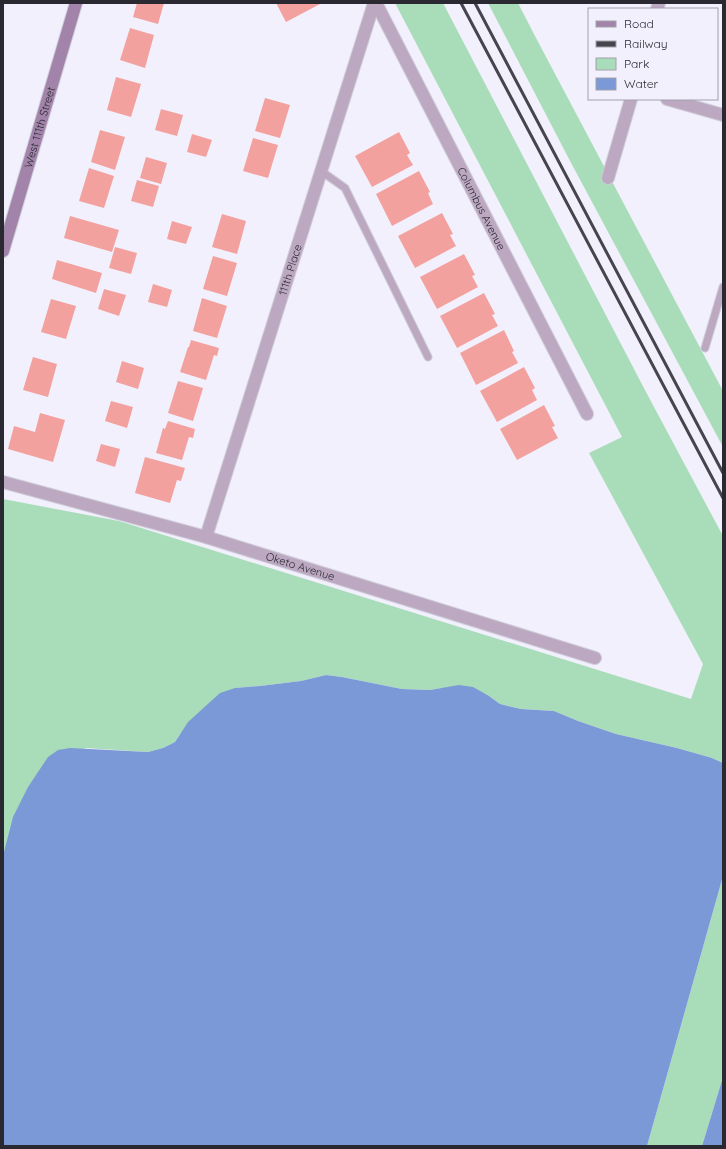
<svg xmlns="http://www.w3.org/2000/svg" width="726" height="1149" font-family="Quicksand,sans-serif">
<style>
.green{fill:#a9ddb9}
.water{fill:#7c99d7}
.building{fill:#f3a19e}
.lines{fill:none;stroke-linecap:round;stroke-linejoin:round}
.service-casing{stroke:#ceccd8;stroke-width:9}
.minor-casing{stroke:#ceccd8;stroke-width:14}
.secondary-casing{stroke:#ceccd8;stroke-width:14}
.service{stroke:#bda8c2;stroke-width:7}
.minor{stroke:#bda8c2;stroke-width:12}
.secondary{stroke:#a283aa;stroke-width:12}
.rail{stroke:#46454d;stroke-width:3}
.labels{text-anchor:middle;stroke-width:3.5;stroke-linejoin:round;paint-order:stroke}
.street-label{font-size:11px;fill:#2a2931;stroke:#f2f0fd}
</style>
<rect width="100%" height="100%" fill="#f2f0fd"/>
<path class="green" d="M395 3H443L646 392 723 536V763L712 758 677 748 616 734 578 721 554 711 521 709 500 704 489 696 443 688 430 690 402 689 342 677 326 675 301 681 260 686 235 688 180 734 175 742 163 748 148 752 85 748 3 856V499L119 521 691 699 703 664 589 453 622 437Z
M488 3H518L535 36 723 391V447L569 159Z
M723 876V1077L702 1146H647Z"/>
<path class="water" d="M326 675 342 677 402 689 430 690 459 685 473 687 489 696 500 704 521 709 554 711 578 721 616 734 677 748 712 758 723 763V876L647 1146H3V856L13 817 28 787 48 757 58 750 70 748 148 752 163 748 175 742 188 722 220 693 235 688 260 686 301 681Z
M723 1077V1146H702Z"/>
<path class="building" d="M137 3H164L158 24 133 17Z
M276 3H322L286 22Z
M130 28 154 35 145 68 120 60Z
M116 77 141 84 131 117 107 110Z
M265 98 290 105 280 138 255 131Z
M161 109 183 115 177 136 155 130Z
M100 130 125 137 115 170 91 162Z
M399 132 410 153 407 155 413 165 372 187 355 156Z
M192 134 212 140 206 157 187 152Z
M253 138 278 145 268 178 243 171Z
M146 157 167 163 161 184 140 178Z
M89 168 114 176 104 208 79 201Z
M419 171 430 192 428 193 433 204 392 226 376 194Z
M137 180 159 186 153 207 131 201Z
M442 213 453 234 450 235 456 246 415 268 398 236Z
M222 214 246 221 237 254 212 247Z
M70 216 119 230 112 252 64 238Z
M172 221 192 227 186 244 167 239Z
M115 247 137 253 131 274 109 268Z
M464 254 475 275 472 276 478 287 437 309 420 277Z
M213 256 237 263 227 296 203 289Z
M57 260 102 273 96 293 52 279Z
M153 284 172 290 167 307 148 302Z
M104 289 126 295 119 316 98 309Z
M484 293 495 314 492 315 498 326 457 348 440 316Z
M202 298 227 306 217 338 193 331Z
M51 299 76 306 66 339 41 332Z
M504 330 514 351 512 352 518 363 476 385 460 353Z
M191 340 219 348 217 356 214 355 206 380 180 372 188 347H189Z
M33 357 57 364 48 397 23 390Z
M122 361 144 368 138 389 116 382Z
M524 367 535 388 532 390 537 400 497 422 480 391Z
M178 381 203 388 193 421 168 413Z
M111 401 133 407 127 428 105 421Z
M544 405 555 426 552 427 558 438 517 460 500 429Z
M40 413 65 420 53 462 8 449 14 426 35 432Z
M168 421 195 429 193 438 189 437 182 460 156 453 163 428 165 429Z
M101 444 120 449 115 467 96 461Z
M145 457 185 468 181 481 177 480 170 503 135 493Z"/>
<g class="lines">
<g class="service-casing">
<path id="service" d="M321 171 345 188 428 357
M705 348 723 287"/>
</g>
<g class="minor-casing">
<g id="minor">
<path id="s1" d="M376 3 587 414"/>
<path d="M657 9 659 3"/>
<path d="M667 99 723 115"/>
<path d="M608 178 631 99"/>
<path id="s2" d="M3 482 206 537 595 658"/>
<path id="s3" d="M206 537 374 3"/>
</g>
</g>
<g class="secondary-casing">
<g id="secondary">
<path id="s4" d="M3 251 76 3"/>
</g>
</g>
<use href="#service" class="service"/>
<use href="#minor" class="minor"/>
<use href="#secondary" class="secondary"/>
<path class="rail" d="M461 3 723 498
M475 3 723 473"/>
</g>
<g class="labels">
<g class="street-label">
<text dy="4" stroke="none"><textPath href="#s4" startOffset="129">West 111th Street</textPath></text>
<text dy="4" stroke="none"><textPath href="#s1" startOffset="231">Columbus Avenue</textPath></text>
<text dy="4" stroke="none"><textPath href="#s3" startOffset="280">111th Place</textPath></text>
<text dy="4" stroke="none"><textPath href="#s2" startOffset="309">Oketo Avenue</textPath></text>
</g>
</g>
<rect width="726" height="1149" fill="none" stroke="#2a2931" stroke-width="8"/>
<rect x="588" y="8" width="130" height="92" fill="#f2f0fd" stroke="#a2a0ab"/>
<rect x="596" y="21" width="20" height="6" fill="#a283aa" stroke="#a2a0ab"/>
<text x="624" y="28" font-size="12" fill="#2a2931">Road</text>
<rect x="596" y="41" width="20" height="6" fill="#46454d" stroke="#a2a0ab"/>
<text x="624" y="48" font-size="12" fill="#2a2931">Railway</text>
<rect x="596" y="58" width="20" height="12" fill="#a9ddb9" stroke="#a2a0ab"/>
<text x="624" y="68" font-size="12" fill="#2a2931">Park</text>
<rect x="596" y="78" width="20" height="12" fill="#7c99d7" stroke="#a2a0ab"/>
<text x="624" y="88" font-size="12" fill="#2a2931">Water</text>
</svg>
